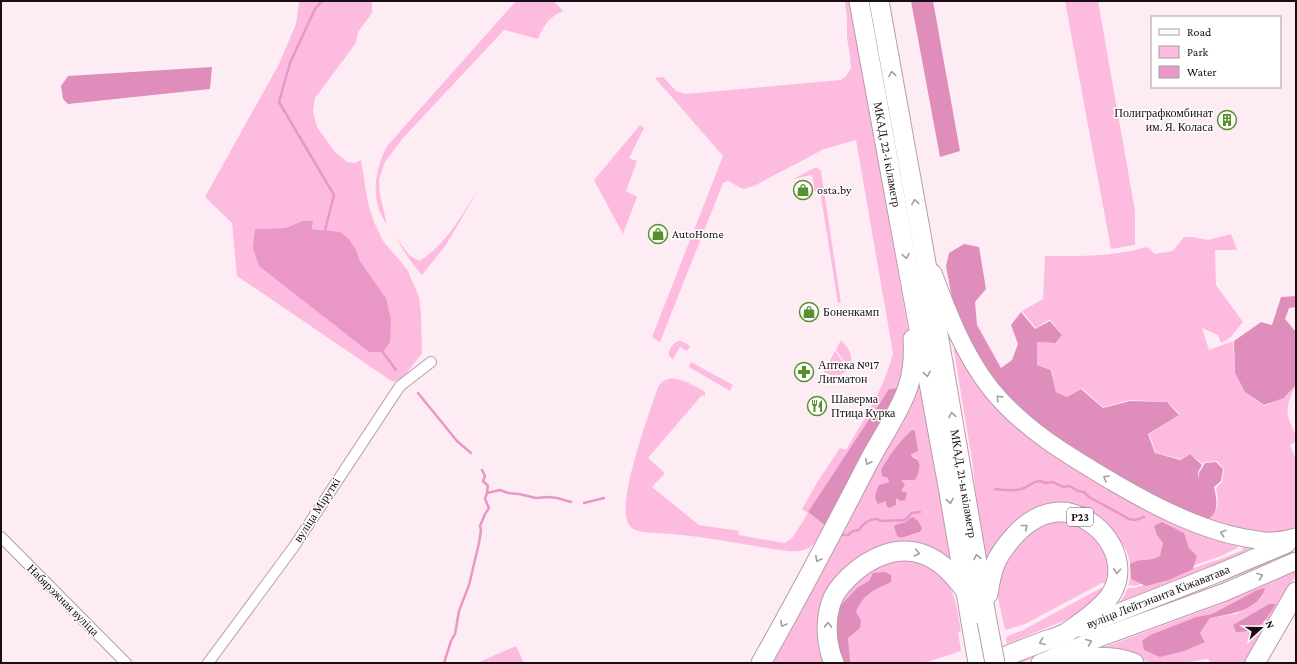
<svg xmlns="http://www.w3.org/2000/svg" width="1297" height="664" font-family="'Crimson Pro',serif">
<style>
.green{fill:#febbe0;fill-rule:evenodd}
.forest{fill:#df8ebc}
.water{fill:#e997c6}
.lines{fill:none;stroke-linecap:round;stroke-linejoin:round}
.stream{stroke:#e997c6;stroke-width:2.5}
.street-casing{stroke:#b79caa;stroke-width:12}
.primary-casing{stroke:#b79caa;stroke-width:19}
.highway-casing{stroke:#b79caa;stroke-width:21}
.street{stroke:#fff;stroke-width:10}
.primary{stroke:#fff;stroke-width:17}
.highway{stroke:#fff;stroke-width:19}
.highway-bridge-casing{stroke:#b79caa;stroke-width:21;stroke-linecap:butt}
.highway-bridge{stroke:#fff;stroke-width:19}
.oneway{stroke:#a39fa1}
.labels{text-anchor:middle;stroke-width:3;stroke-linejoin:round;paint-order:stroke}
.shield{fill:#fff;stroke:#5d565a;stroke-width:1}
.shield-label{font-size:11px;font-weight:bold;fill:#180e14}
.poi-label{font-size:12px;fill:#180e14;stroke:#fff;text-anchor:start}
.street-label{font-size:12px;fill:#180e14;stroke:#fff}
</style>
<rect width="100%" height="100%" fill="#feecf5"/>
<path class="green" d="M299 1H372V13L358 32 356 43 315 98 313 112 317 127 335 152 347 162 355 163 361 160 368 203 374 222 383 241 407 269 419 297 421 313 422 353 404 377 393 382 237 276 232 223 205 197 279 64 296 24ZM313 221 312 229 325 230 356 250 360 261 386 298 255 229 286 228Z
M516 1H554L563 11C548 18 545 24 538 39L504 30 403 138 385 162 379 179 380 195 387 225 409 255 419 261C445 246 461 216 477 192L446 245 422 275C411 263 403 250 395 236 391 230 386 224 383 218 370 196 376 167 387 146Z
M845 1H851L909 335 905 387 889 389 808 512 826 526C813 549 807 554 780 550 739 544 698 535 657 533 648 532 634 533 629 525 615 504 650 412 658 387 669 370 688 383 702 390L705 392V397L702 395 648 458 665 473 652 487 699 525 739 531 738 535 785 543 793 537 808 513 802 509 818 481 840 448 846 450C865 418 883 391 893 353L856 140 824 149 754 186 743 189 728 181 723 183 660 342 652 337 723 156 655 78 663 77 676 91 685 94 841 80 846 76 851 68 850 55 847 38V21Z
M1065 1H1098L1135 211V245L1111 249Z
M640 125 644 128 629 158 637 161 626 191 637 197 623 234 594 180Z
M816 167 821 171 841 303H838L820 191H815L812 175 793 179Z
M1231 234 1237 250H1215L1216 285 1243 322 1231 337 1221 343 1218 335 1202 328 1209 350 1233 341 1235 373 1245 392 1264 406 1284 398 1296 386C1291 394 1286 406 1288 416 1290 425 1296 432 1296 441L1290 445 1296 459V532L1267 535 1209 521C1219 508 1219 503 1216 488L1222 482 1224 469 1217 461 1204 462 1203 464 1190 454 1180 459 1156 453 1149 434 1180 414 1167 402 1130 400 1103 407 1082 388 1067 397 1056 392 1052 370 1037 365V342L1057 343 1062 335 1050 319 1036 328 1022 311 1043 299 1045 256C1079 256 1113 257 1147 247L1155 254 1173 251 1184 237H1193L1208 240Z
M841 340C849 348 855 357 849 368L836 350Z
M678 341C683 341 686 343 690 346L687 351 680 347 673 359 669 356C668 349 673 344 678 341Z
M956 347 1239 543 1237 548 1221 556 1135 586 1128 585C1138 562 1120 533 1101 521 1093 515 1073 511 1063 507L988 558 986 557 977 506 972 460 954 351V348Z
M835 351 848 369C841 377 833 377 824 372Z
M691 362 733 385 730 391 689 367Z
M921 383 950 558 948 560 923 550 840 578 830 663H773L916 391ZM905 437 912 457 917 458 905 480H900L903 488 896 498 886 505V501L879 485 889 482 886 461ZM910 518 919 533 901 538 898 524 906 522Z
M1053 518 1085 526 1110 556 1109 584 1102 583 1025 624 1005 630 998 598 996 585 998 572 1018 540Z
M1246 544 1256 546 1232 559 1119 605 1128 588H1135L1223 558 1241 551Z
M1292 550 1293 553 1021 663H1012L1144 610Z
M907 559C914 561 922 563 928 566 955 580 956 604 961 631L958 632 961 651 924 663H841L834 633 841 600 855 582 883 563Z
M1296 571V576L1283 594 1245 663H1211L1208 659 1183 663H1149L1141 658 1102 648 1216 606ZM1257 590 1263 596 1253 605 1236 614 1210 618 1200 633 1205 641 1150 635 1196 617 1212 614Z
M1103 587 1107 588 1081 614 1007 644 1006 637 1023 630Z
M516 646 524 663H477Z"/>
<path class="forest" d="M911 1H933L960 151 940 157Z
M212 67 210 89 68 104 63 99 61 86 68 76Z
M964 244 979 247 986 289 975 302 977 325 1001 368 1012 360 1018 344 1011 325 1021 312 1035 329 1050 321 1062 335 1056 343 1037 342V365L1051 370 1056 392 1067 397 1081 389 1103 408 1130 401 1167 402 1179 415 1148 434 1155 453 1180 460 1190 454 1202 465 1198 472V480L1199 473 1205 463 1216 462 1223 469 1221 481 1214 487C1217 500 1220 516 1204 521L1146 493 1061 443 1008 398 988 374 955 314 946 266 949 253Z
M1296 296V307L1289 308 1285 319 1296 332V385L1284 398 1264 405 1245 392 1235 373 1234 341 1261 322 1272 325 1281 297Z
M905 387 826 526 808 512 889 389Z
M912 430H914L915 432 918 451 911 454 912 457C923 460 920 471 915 480H901L905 485 901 491 907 493 905 500 901 501 896 498V505L889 508 886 505V501L878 504C873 497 876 492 879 485L889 482 888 478 882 476 881 470C889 455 900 441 912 430Z
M913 517 918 521 922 528 920 532 901 538 897 536 894 526 898 524 906 522 910 518Z
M1162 522 1184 533 1189 548 1197 556 1193 569 1169 580 1146 586 1131 579 1130 564C1141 557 1148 563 1160 556L1163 543 1157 535 1154 526Z
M885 572 891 575V582C874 590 863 594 856 612L861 620 860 628 848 638 850 662 844 663 839 654 836 627 840 606 858 587 869 581 873 573Z
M1265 588C1259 611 1230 614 1210 618L1200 633 1205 642 1184 651 1160 657 1144 650 1142 641 1150 635 1196 617 1212 614 1257 590Z
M1269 604H1276C1263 623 1261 631 1236 632L1233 625Z"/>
<path class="water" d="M303 221H313L312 229 340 232 349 239 356 250 360 261 386 298 391 319 390 342 383 352H369L259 266 253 248 255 229 286 228Z"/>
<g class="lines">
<path class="stream" d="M322 1 315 9 290 63 279 102 334 195 325 230 327 233
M382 351 396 370
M418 393 457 441 471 453
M482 470 485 476 483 481 488 486 487 492
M995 489C1001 490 1017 491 1021 489 1030 487 1037 477 1045 483L1053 482 1063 487 1069 486 1078 491 1084 492 1089 497 1129 519 1135 520 1144 517
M584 503 604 498
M843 535H848L853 531 859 530C862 525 869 518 877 519 880 520 879 521 883 521 890 520 898 521 905 520L912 513 920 512
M444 663 451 641 455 634 459 611 469 585 479 543 481 530 480 526 485 514 489 508 485 499 487 493 500 490 508 493 519 494 536 498 548 497 557 498 571 502"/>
<g class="street-casing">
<path id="street" d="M1 537 126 663
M208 663 293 548 400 386 431 362"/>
</g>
<g class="primary-casing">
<g id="primary">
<path d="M933 273C948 313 964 355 991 389 1023 429 1069 456 1113 482 1154 506 1198 529 1245 538 1254 539 1263 542 1272 541 1281 541 1288 539 1296 537"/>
<path id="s1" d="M1079 628 1216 574 1287 544"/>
<path d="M1040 663 1099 638 1225 592 1296 561"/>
</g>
</g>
<g class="highway-casing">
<g id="highway">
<path id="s2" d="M859 1 949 492 978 663"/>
<path id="s3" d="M879 1 922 240 987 621"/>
<path d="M988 594C992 567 996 556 1015 535 1027 522 1044 511 1063 512 1070 512 1076 515 1083 518 1116 535 1132 577 1102 605 1094 613 1075 627 1066 633 1057 638 1046 640 1037 644 1021 650 1005 656 990 663"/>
<path d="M761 663C798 598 833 531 867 465 880 439 899 414 908 387 913 372 914 354 913 339"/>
<path d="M834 663C826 644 825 622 831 603 834 593 841 585 848 578 868 558 897 544 925 555 943 562 954 576 966 591"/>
<path d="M1053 663C1079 658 1108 653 1134 663"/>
<path d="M1255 663 1296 592"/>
</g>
</g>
<use href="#street" class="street"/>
<use href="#primary" class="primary"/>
<use href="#highway" class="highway"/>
<g class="highway-bridge-casing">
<path id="highway-bridge" d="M987 621 995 663"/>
</g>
<use href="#highway-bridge" class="highway-bridge"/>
</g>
<defs><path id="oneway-chevron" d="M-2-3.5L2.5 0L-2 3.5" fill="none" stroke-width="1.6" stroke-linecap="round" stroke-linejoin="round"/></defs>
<g class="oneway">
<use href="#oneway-chevron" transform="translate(892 74) rotate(-100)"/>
<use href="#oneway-chevron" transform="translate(915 202) rotate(-100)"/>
<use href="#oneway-chevron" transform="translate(906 256) rotate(80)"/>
<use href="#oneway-chevron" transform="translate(927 374) rotate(80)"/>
<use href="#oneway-chevron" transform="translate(999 398) rotate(-133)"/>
<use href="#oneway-chevron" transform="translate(952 415) rotate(-100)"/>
<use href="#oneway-chevron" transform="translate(868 462) rotate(117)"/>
<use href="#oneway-chevron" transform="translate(1106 478) rotate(-150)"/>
<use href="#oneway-chevron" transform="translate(950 501) rotate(80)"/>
<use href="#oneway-chevron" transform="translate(1025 527) rotate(-39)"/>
<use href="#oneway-chevron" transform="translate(1223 533) rotate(-162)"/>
<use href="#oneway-chevron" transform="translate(917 553) rotate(13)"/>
<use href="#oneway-chevron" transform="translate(977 557) rotate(-100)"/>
<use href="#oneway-chevron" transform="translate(818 559) rotate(118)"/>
<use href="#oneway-chevron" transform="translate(1117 571) rotate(93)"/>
<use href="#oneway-chevron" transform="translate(1260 576) rotate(-23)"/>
<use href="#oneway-chevron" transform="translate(783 624) rotate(119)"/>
<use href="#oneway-chevron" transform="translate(828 625) rotate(-88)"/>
<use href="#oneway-chevron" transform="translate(1042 642) rotate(159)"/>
<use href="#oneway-chevron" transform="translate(1089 642) rotate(-23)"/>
</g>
<defs>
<g id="building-ring" transform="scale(1)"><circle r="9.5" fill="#fff" stroke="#57912e" stroke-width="1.5"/><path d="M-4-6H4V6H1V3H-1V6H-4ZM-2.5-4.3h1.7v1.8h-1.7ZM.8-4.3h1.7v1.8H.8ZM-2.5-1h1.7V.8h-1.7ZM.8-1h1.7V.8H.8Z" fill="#57912e"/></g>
<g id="shop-ring" transform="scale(1)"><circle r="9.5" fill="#fff" stroke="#57912e" stroke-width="1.5"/><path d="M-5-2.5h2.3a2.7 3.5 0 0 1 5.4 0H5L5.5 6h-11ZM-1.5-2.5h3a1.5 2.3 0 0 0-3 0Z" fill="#57912e"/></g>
<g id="pharmacy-ring" transform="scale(1)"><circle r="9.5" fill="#fff" stroke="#57912e" stroke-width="1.5"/><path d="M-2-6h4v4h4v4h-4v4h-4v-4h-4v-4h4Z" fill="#57912e"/></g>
<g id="restaurant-ring" transform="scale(1)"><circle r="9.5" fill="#fff" stroke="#57912e" stroke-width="1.5"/><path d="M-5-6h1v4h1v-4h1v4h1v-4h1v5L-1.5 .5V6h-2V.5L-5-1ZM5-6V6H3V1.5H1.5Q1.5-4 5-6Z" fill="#57912e"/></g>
</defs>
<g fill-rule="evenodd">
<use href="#building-ring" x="1227" y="120"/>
<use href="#shop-ring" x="803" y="190"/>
<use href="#shop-ring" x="658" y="234"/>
<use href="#shop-ring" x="809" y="312"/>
<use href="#pharmacy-ring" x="804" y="372"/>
<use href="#restaurant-ring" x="817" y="406"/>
</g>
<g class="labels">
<rect class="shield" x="1067" y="508" width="26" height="18" rx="3"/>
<g class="shield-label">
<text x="1080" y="521">Р23</text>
</g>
<g class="poi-label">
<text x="1213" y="117" text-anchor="end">Полиграфкомбинат<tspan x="1213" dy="14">им. Я. Коласа</tspan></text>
<text x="817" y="194">osta.by</text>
<text x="672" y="238">AutoHome</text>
<text x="823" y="316">Боненкамп</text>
<text x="818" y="369">Аптека №17<tspan x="818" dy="14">Лигматон</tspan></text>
<text x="831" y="403">Шаверма<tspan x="831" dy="14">Птица Курка</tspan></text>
</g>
<g class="street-label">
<text dy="4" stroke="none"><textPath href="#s2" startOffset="156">МКАД, 22-і кіламетр</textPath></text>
<text dy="4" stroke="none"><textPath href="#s3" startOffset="490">МКАД, 21-ы кіламетр</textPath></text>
<text transform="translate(317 510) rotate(-57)" y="4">вуліца Міруткі</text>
<text dy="4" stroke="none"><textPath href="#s1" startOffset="85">вуліца Лейтэнанта Кіжаватава</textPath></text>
<text transform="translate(63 600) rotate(45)" y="4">Набярэжная вуліца</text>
</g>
</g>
<rect width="1297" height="664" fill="none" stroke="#180e14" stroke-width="4"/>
<rect x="1151" y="16" width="130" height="72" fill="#ffffff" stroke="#a39fa1"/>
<rect x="1159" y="29" width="20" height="6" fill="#ffffff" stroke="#a39fa1"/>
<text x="1187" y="36" font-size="12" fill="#180e14">Road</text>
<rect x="1159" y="46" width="20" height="12" fill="#febbe0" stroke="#a39fa1"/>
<text x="1187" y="56" font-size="12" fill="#180e14">Park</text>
<rect x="1159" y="66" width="20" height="12" fill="#e997c6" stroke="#a39fa1"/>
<text x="1187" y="76" font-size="12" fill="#180e14">Water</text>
<g transform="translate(1261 628) rotate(69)" stroke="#ffffff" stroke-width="3" paint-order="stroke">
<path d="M0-3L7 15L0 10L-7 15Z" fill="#180e14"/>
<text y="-6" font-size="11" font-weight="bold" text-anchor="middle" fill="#180e14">N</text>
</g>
</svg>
